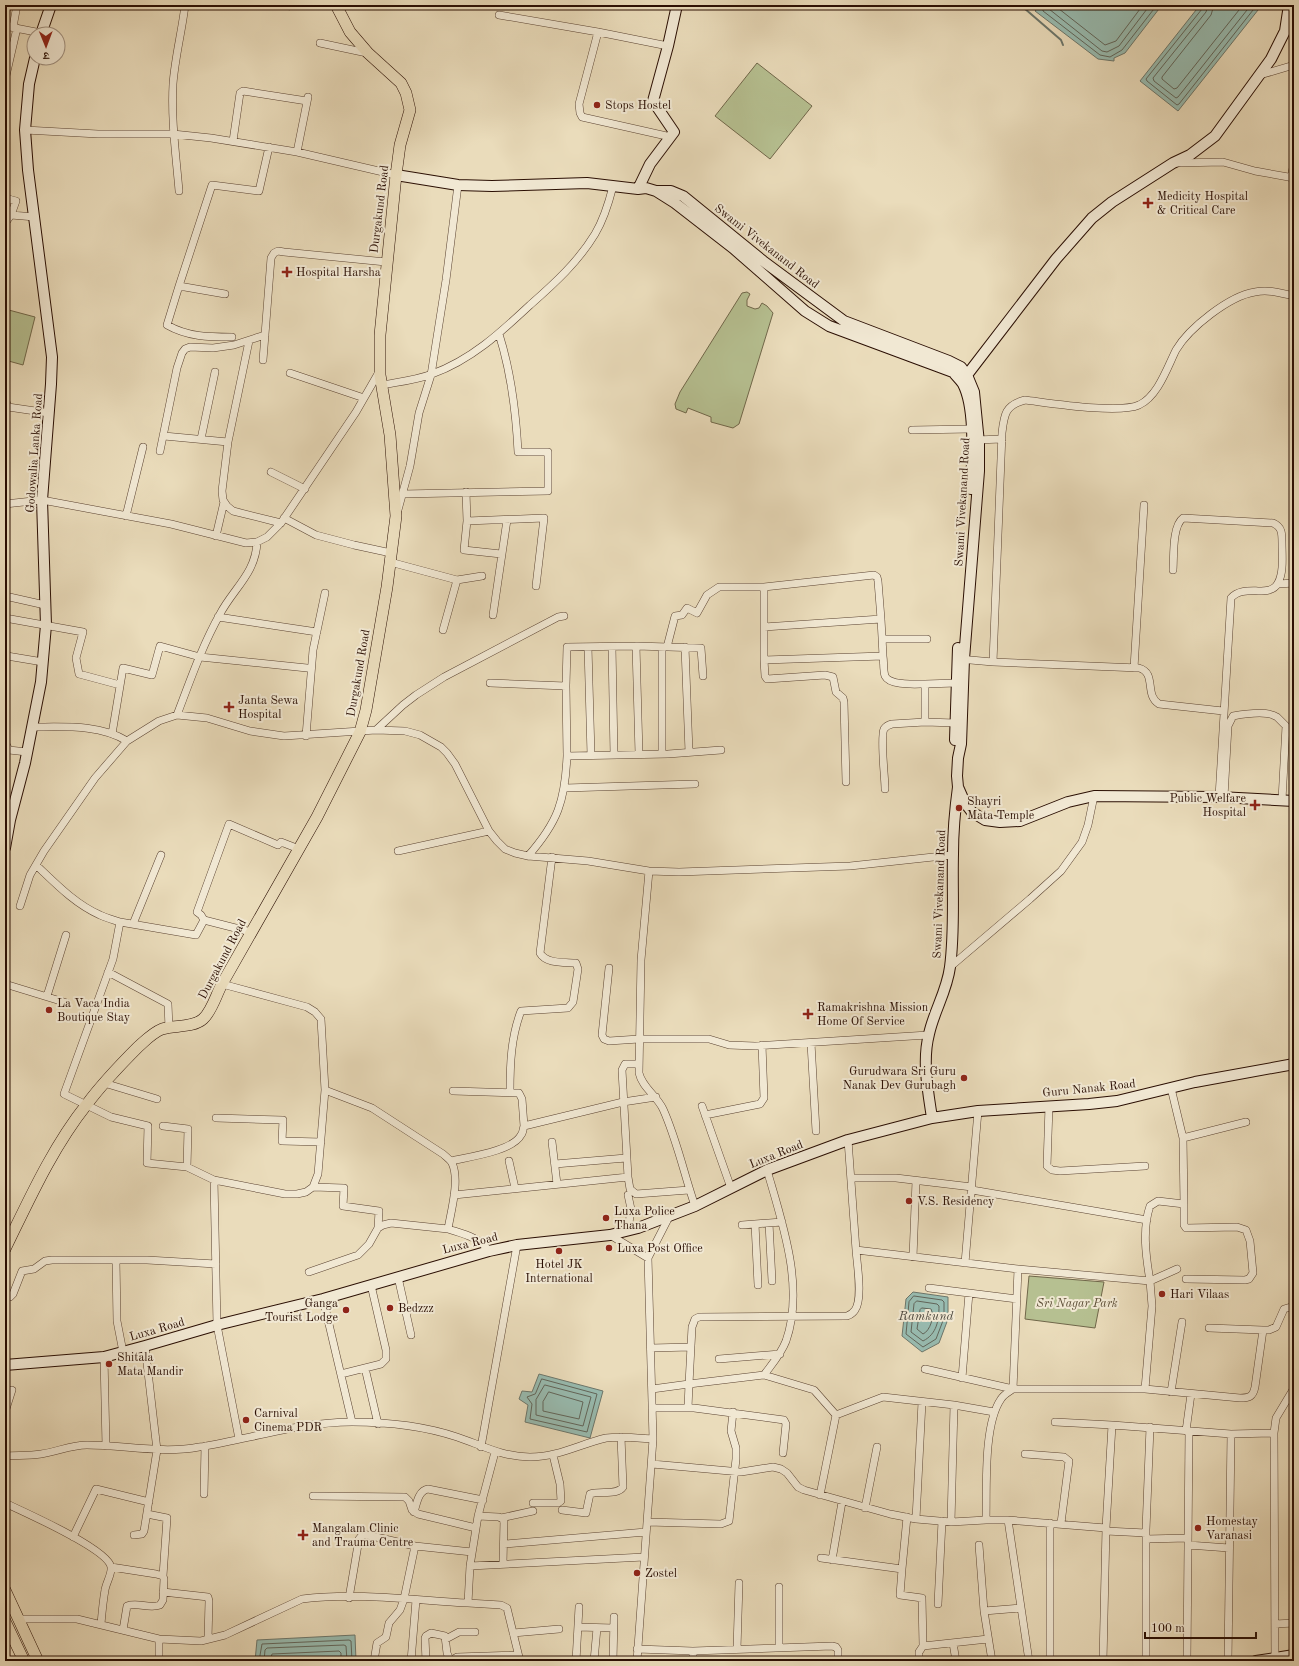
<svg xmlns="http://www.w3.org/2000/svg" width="1299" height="1666" font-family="'Old Standard TT','Noto Serif Devanagari',serif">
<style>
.green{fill:#b6c091;stroke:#70674a}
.water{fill:#98bcb1;stroke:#6c766b}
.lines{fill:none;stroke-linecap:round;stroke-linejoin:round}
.shore{stroke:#61655a;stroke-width:1}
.stream{stroke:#6c766b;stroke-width:2}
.street-casing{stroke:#5a4231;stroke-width:8}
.secondary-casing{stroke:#2a0e03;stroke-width:12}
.primary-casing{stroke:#2a0e03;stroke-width:12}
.street{stroke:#f1e8d3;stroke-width:7}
.secondary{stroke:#f1e8d3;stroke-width:10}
.primary{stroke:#eadcbb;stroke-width:11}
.poi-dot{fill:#8f2418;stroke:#f1e8d3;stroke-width:1.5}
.labels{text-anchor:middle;stroke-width:4;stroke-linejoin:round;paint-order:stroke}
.poi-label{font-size:12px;fill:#2a0e03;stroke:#f1e8d3;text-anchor:start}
.street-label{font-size:12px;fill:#2a0e03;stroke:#f1e8d3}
.park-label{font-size:12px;font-style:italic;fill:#5b4c35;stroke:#f1e8d3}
.water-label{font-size:13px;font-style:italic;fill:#504b40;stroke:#f1e8d3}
</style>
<rect width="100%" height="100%" fill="#eadcbb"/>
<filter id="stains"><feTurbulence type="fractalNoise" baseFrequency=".005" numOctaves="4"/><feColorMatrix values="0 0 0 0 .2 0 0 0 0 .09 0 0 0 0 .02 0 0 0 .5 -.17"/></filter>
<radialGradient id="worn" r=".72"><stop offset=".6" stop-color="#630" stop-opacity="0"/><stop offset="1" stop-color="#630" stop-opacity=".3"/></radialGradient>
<path class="green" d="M757 63 812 106 770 159 715 116Z
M747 292 750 294 747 300V306L755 309 759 308 762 303 767 306 773 313 739 424 733 428 711 422V417L688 408 686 413 676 409 675 404 680 392 742 293Z
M5 309 35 317 23 365 5 360Z
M1029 1276 1104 1282 1095 1328 1025 1319Z"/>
<path class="water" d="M1040 5H1162L1125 53 1114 58V61L1098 59 1035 11Z
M1200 5H1262L1178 111 1140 81Z
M913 1292 948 1297V1319L939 1343 922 1352 902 1336 906 1299Z
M539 1374 603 1391 590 1438 525 1422 528 1405 519 1399 522 1391 532 1392Z
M355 1635 356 1661H255L257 1640Z"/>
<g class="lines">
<path class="shore" d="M1043 5V11L1100 55 1110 57 1122 50 1157 5
M1048 5 1049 9 1102 51 1107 52 1119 46 1150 5
M1054 5 1105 45 1116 41 1143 5
M1203 5 1202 9 1146 79 1147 81 1177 105 1179 104 1257 5
M1208 5 1206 12 1153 78 1154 81 1176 98 1178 97 1251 5
M1214 5 1211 15 1162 77V79L1174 89 1177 88 1243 5
M914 1296 942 1300 944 1302V1318L936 1339 923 1347 906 1334 909 1302Z
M917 1301 937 1304 939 1306C939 1320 937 1334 923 1341L911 1332 914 1304Z
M922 1308 931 1309C935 1316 930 1331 923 1334L917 1329 920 1310Z
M542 1379 597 1394 587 1432 530 1419 532 1404 527 1397 535 1394Z
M545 1385 591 1397 583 1426 536 1415V1400Z
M549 1392 583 1402 579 1419 543 1411V1402Z
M259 1661 262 1644 349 1640 351 1641 352 1661
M264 1661 265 1650 267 1648 344 1645 346 1646 347 1661
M270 1661 272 1654 339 1651 341 1653V1661"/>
<path class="stream" d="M1025 5 1024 8 1061 40 1063 45"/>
<g class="street-casing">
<path id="street" d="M287 5 289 6
M499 15 598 32 668 46
M5 26 41 33
M13 27 17 5
M598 32 579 104 580 113 582 117 671 137
M320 43 367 53
M1260 75 1294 65
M5 80 17 28
M25 130 98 134H173L211 138 297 152 396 175
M233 141 240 93 243 91 307 101
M297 152 308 97
M1176 163 1223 162 1255 171 1294 178
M1291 178 1294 163
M179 191C176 155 171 120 173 84 175 57 182 31 185 5
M5 198 16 201 11 215 35 217
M5 221 6 222 11 215
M179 286 167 325C188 337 209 337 232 337
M225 294 179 286 212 185 259 191 269 147
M249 341 228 442 222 491 223 500 227 506 233 511 281 523
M263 360 271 258 274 253 278 251 284 252 386 262
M290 373 364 398
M382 385C398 382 417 380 432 374 471 360 500 333 530 305 555 283 578 262 595 234 604 219 609 202 613 186
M5 399 8 407 49 413
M912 430 971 429
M164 436 228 442
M201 439 215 372
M976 440 1002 439
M160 451 177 368 182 353 185 349 190 347 213 348 234 345 265 335
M271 472 305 489
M466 492 467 521 544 518 536 586
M403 494 548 491V452H518C516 412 511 372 499 334
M5 504 42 500 171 524 246 543 257 542 267 537 281 523 356 412 379 372
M398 510 410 466 419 413 431 375 446 280 458 185
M126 516 143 447
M284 518 316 535 354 545 391 553
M467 521 464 550 501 554
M216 536 224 502
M390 562 457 580 443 630
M1173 570C1174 557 1172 526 1183 518L1273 523C1282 527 1282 533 1282 543 1282 555 1284 572 1278 583 1270 599 1244 583 1231 598L1219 797
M457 580 482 576
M1278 584 1294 583
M5 596 45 605
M493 615 507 520
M218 617 317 632
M5 618 83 632 76 658 79 674 120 685
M881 619 878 581 877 577 874 575 764 587V660L883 656C884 662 883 670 885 676 890 686 915 684 925 684V722L955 723
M764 627 881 619 883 656
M882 639H927
M636 646 639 754
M588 647 591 755
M612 647 614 755
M662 647V754
M667 647 675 616 682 615 687 608 697 613 707 595 719 587H764
M685 647 689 752
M959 659 993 662 1139 668C1157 673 1144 695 1159 704L1223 711
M764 660 765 676 767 679 825 675 833 677 836 692 843 698 844 702 846 782
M993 662 1002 433C1004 415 1005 405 1025 400 1050 403 1118 414 1139 405 1158 396 1167 368 1176 350 1189 328 1229 296 1255 292 1268 289 1281 293 1294 296
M5 663 7 656 43 662
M1134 668 1144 505
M490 683 566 686
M925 684 956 683
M177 715C190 681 202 646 220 614 233 589 256 573 257 542
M32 727C64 727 99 724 127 741
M376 730 403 705 416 695 444 677 558 617 564 616
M112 734 123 668 152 675 160 646 200 657 307 668
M306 736 313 650 325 593
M5 742 9 750 27 752
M567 756 566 686 567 647 636 646 701 648 703 676
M565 788 695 784
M885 789C885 777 880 737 884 729 886 726 888 725 892 724L925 722
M1224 797 1228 726 1233 716C1244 714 1267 710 1277 717 1280 720 1283 723 1286 726L1282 800
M398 851 489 831
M528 856C558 822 565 801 567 756L668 754 721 750
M36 865C55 883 75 904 100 915 106 918 114 920 120 922L113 959 64 1094 111 1117 148 1126 147 1163 187 1167 214 1180 285 1194H297L306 1192 313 1187 318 1174 325 1090
M649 871 641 960 639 1073C642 1087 657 1096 663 1109 677 1140 684 1174 695 1206
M20 906 30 875 44 851 95 778 127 741 159 721 177 715 207 718 250 731 284 736 376 730 405 731 420 735 441 747 447 753 455 764 489 831 497 841 505 849 515 853 528 856 588 861 649 871 679 872 850 866 952 855
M120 922 196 935 204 920
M133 924 161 855
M251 932 204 920 201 915 197 912 229 824 278 845 281 842 299 849
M950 967 1030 899 1061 871 1082 842 1088 825 1094 796
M609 968 602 1035 604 1039 609 1041 639 1039H709L729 1045 755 1046 928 1035
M108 972 168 1004 169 1028
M5 984 67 1003
M222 984 307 1007 315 1012 321 1019 325 1090 372 1108 443 1154C446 1157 450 1159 452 1163 460 1180 451 1211 448 1229 463 1234 479 1237 489 1251
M47 996 66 935
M811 1043 816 1131
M104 1083 157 1099
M1171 1088 1183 1138 1184 1204 1158 1201 1150 1206C1142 1229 1146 1257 1150 1281L1177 1269
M453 1091 519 1093 522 1099 524 1126
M510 1092C510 1064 511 1037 521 1011L568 1008 573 1002 578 969 576 963C564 962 546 964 540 953L552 857
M702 1106 731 1188
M1049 1106 1047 1166 1052 1170 1060 1171 1145 1166
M705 1115 760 1104 764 1098 762 1045
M216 1118 283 1120 282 1141 321 1142
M163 1126 188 1129 187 1167
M1183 1138 1246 1122
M848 1140 856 1250 1018 1269
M552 1142 557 1184
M451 1161C468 1157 513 1151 521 1135 523 1133 523 1129 524 1126L623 1102 656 1097
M509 1161 515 1188
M555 1164 626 1158
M628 1177 622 1070 625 1064H638
M851 1178H896L972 1187
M214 1180 217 1325 239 1439
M313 1187 344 1188 343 1206 379 1211 378 1228
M972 1190 1147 1220
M454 1195 628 1177 630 1189 636 1194 689 1190
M1184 1204V1225L1186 1228 1237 1227 1246 1230 1250 1241 1253 1273 1249 1279 1245 1280 1186 1279
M769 1223 772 1281
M755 1224 758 1285
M742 1225 782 1222
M628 1230 631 1209 628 1195
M610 1235 648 1258
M913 1257 916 1181
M116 1260 117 1321 123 1352
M965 1263 978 1111
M309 1272 358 1255 369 1244 378 1228 383 1225 391 1223 448 1229
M398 1277 411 1335
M929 1288 1017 1299
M5 1297H10L13 1294 22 1271 34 1269 45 1261 52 1260H147L216 1264
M324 1303 352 1422
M1263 1330H1269L1276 1327 1284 1309 1294 1306
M651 1348 691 1347
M104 1357 106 1446
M719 1359 780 1354
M365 1368 378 1424
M925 1369 1013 1389 1018 1269 1150 1281 1152 1306 1145 1389
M341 1374 381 1364 386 1359V1350L371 1285
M764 1375 814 1390 836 1415 883 1397 954 1405 994 1412
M962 1378 969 1293
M652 1389 689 1384 692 1327 695 1319 699 1317 847 1316C850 1315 853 1313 855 1310 863 1299 857 1264 856 1250
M1171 1392 1182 1322
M652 1408H694L784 1420 786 1424 783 1453
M688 1408 689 1384 764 1375C772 1364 781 1354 786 1341 805 1287 782 1222 767 1170
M5 1412 12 1390
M1055 1422 1112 1425
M1186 1431 1191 1394
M481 1447 517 1245
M1025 1454 1064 1457 1069 1461 1061 1523
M5 1456C17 1455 29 1456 41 1454 57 1452 70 1445 87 1445 124 1445 162 1454 199 1447 250 1439 300 1422 352 1422 386 1422 424 1426 457 1437 481 1445 503 1457 530 1457 558 1457 580 1444 606 1438 621 1436 638 1438 653 1439
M652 1464 741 1472 773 1467 781 1469 787 1473 798 1487 804 1490 890 1514 916 1519 951 1522 986 1520
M204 1494 205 1446
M820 1495 836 1415
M313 1496 405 1497 409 1501 412 1510 418 1514 476 1528
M5 1503C24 1512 108 1549 111 1567 112 1574 106 1583 105 1590 103 1601 102 1613 101 1624
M533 1503H558L561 1501 560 1484 553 1455
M865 1508 877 1447
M562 1510 586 1513 590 1494C599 1490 617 1496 623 1487L621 1437
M414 1512C417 1503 418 1491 428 1489L483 1500
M147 1514 167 1518 163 1576
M478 1516 499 1517 504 1520 503 1564
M501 1518 533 1511
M916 1519 922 1402
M1008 1520 1029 1661
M647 1522 721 1524 729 1521 736 1459V1448L731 1431 733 1412
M951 1522 954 1405
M1050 1523V1661
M1106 1528 1008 1520H986C987 1489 983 1425 1001 1399 1004 1394 1009 1392 1013 1389H1145L1240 1398C1249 1398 1253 1397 1255 1387L1263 1330 1209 1328
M1106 1531 1146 1533
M134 1535 142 1534 144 1531 157 1450 145 1346
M73 1537 96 1489 149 1502
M1146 1539 1188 1538
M504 1544 646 1532
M979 1545 984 1611 1021 1608
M1188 1545 1229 1548
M415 1546 472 1552
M821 1558 902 1569 907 1517
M832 1560 842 1502
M470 1566 644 1557
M111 1567 156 1574 163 1576 164 1579 163 1600 160 1605C150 1609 137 1602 127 1606L123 1630
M902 1569 900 1595 922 1598 923 1646
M779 1587V1647
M163 1592 208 1597 209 1601 208 1639
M349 1598 359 1539 363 1534 415 1546 404 1599 400 1610 389 1623 386 1637 377 1643 374 1661
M468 1603 501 1605 507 1608 520 1661
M938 1604 942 1521
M984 1611 992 1661
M17 1619H77L159 1639 201 1641 225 1635 302 1599C357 1592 413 1600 468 1603L470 1566 478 1516 495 1452
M1275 1624 1294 1623
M578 1627 613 1628
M513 1633 559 1629
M159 1639V1661
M446 1639 459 1632H475
M953 1643 956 1661
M637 1649 693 1651 832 1646 836 1647 838 1650V1661
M737 1649 739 1583
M1275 1659 1274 1433 1276 1418 1294 1388
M411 1661 416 1600
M426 1661 425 1638 426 1636 431 1633 445 1636 447 1653 450 1660
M450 1661 457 1657 518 1655
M576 1661 579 1607
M594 1661 597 1628
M613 1661 614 1617
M637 1661 653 1439 648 1258 669 1217
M693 1661V1651
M919 1661V1652L923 1646 988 1639
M1103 1661 1106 1528 1112 1425 1231 1434 1274 1433
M1146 1661V1530L1150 1427
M1187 1661 1189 1431
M1228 1661 1231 1434"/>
</g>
<g class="secondary-casing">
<path id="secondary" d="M41 34 51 5
M396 175 458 185 492 186 587 183 638 189 646 188 656 191 675 203 733 248 805 311 829 326 953 372C956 376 960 379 963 384 976 409 972 460 971 489
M638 189 650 164 674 132 653 101 668 46 677 5
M656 191H671L683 196 763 261 844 321 949 361 961 367 967 375 974 392 979 443V471L964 659 961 744 958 758 957 776 958 787 965 803 972 812 985 820 1000 822 1020 821 1068 802 1094 796 1219 797 1294 801
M967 375 1056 259 1092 218 1112 202 1173 163 1190 155 1215 136 1271 59 1285 31 1289 5
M955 740 958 648
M5 848 10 820 25 763 41 682 46 625 42 500 51 384 52 357 28 170 25 130 29 84 35 58
M932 1118C928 1091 922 1061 929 1034 934 1011 947 991 950 967 955 929 952 892 953 854 953 832 955 809 958 787
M5 1365 104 1357 145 1346 217 1325 323 1299 489 1251 517 1245 610 1235 638 1228 695 1206 767 1170 848 1140 932 1118 978 1111 1089 1104 1117 1101 1195 1082 1294 1064
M1256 1661 1294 1655"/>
</g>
<g class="primary-casing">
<path id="primary" d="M5 1249C29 1200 52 1148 87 1104 102 1084 120 1065 138 1047 145 1041 152 1033 162 1029 174 1025 193 1028 203 1019 212 1011 216 995 222 984L317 817 360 732 366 710 387 587 396 516 390 435 380 375V335L396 175 400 145 410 110 406 93 401 83 368 53 350 32 336 5
M5 1590 38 1661
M5 1621 24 1661"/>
</g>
<use href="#street" class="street"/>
<use href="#secondary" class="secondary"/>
<use href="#primary" class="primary"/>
</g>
<g class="poi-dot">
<circle cx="597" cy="105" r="4"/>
<path d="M1146 197h4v4h4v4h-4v4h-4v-4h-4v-4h4z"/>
<path d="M285 266h4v4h4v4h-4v4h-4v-4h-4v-4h4z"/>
<path d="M227 701h4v4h4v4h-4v4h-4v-4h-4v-4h4z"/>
<path d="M1253 799h4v4h4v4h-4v4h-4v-4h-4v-4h4z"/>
<circle cx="959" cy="808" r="4"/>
<circle cx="49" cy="1010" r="4"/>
<path d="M806 1008h4v4h4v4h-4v4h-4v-4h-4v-4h4z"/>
<circle cx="964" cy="1078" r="4"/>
<circle cx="909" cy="1201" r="4"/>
<circle cx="606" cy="1218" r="4"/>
<circle cx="609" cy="1248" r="4"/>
<circle cx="559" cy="1251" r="4"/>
<circle cx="1162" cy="1294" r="4"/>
<circle cx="390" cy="1308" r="4"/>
<circle cx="346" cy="1310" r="4"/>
<circle cx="109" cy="1364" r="4"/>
<circle cx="246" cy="1420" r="4"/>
<circle cx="1198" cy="1528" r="4"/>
<path d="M301 1529h4v4h4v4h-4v4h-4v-4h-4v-4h4z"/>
<circle cx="637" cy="1573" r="4"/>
</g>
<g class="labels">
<g class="poi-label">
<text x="605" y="109">Stops Hostel</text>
<text x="1157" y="200">Medicity Hospital<tspan x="1157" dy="14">&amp; Critical Care</tspan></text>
<text x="296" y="276">Hospital Harsha</text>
<text x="238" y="704">Janta Sewa<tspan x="238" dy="14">Hospital</tspan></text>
<text x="1246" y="802" text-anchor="end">Public Welfare<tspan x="1246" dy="14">Hospital</tspan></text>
<text x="967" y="805">Shayri<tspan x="967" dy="14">Mata Temple</tspan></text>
<text x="57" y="1007">La Vaca India<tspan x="57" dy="14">Boutique Stay</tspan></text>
<text x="817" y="1011">Ramakrishna Mission<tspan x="817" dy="14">Home Of Service</tspan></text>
<text x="956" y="1075" text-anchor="end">Gurudwara Sri Guru<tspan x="956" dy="14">Nanak Dev Gurubagh</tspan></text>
<text x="917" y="1205">V.S. Residency</text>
<text x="614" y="1215">Luxa Police<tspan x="614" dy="14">Thana</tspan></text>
<text x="617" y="1252">Luxa Post Office</text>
<text x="559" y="1268" text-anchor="middle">Hotel JK<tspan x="559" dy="14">International</tspan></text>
<text x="1170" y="1298">Hari Vilaas</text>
<text x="338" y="1307" text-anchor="end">Ganga<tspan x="338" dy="14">Tourist Lodge</tspan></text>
<text x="398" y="1312">Bedzzz</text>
<text x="117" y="1361">Shitala<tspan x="117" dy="14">Mata Mandir</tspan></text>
<text x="254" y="1417">Carnival<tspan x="254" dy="14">Cinema PDR</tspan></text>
<text x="1206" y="1525">Homestay<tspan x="1206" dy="14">Varanasi</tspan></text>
<text x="312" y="1532">Mangalam Clinic<tspan x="312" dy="14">and Trauma Centre</tspan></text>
<text x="645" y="1577">Zostel</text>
</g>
<g class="street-label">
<text transform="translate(379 209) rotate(-83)" y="4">Durgakund Road</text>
<text transform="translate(767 246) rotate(38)" y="4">Swami Vivekanand Road</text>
<text transform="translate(34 453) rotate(-86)" y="4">Godowalia Lanka Road</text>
<text transform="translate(962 502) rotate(-87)" y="4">Swami Vivekanand Road</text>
<text transform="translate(358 673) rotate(-80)" y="4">Durgakund Road</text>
<text transform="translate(939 894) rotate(-88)" y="4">Swami Vivekanand Road</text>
<text transform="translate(222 959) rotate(-62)" y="4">Durgakund Road</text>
<text transform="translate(1089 1088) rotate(-6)" y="4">Guru Nanak Road</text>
<text transform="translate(776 1154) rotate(-22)" y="4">Luxa Road</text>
<text transform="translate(470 1243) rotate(-14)" y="4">Luxa Road</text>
<text transform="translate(157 1329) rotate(-16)" y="4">Luxa Road</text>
</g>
<g class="park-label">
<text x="1077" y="1307">Sri Nagar Park</text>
</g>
<g class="water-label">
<text x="926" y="1320">Ramkund</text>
</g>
</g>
<rect width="1299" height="1666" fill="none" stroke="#eadcbb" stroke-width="20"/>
<rect x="6" y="6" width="1287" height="1654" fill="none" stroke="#2a0e03" stroke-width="2"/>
<rect x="10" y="10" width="1279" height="1646" fill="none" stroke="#2a0e03"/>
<g transform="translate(46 46) rotate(179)"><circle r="19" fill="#f1e8d3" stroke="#a19180"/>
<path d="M0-3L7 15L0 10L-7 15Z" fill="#8f2418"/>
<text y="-6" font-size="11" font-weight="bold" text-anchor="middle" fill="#2a0e03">उ</text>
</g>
<path d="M1145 1632v6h111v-6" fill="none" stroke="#2a0e03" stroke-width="2"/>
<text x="1151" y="1632" font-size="12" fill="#2a0e03" stroke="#f1e8d3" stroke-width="3" paint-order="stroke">100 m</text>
<rect width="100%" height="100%" filter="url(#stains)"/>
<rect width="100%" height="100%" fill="url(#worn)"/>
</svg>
